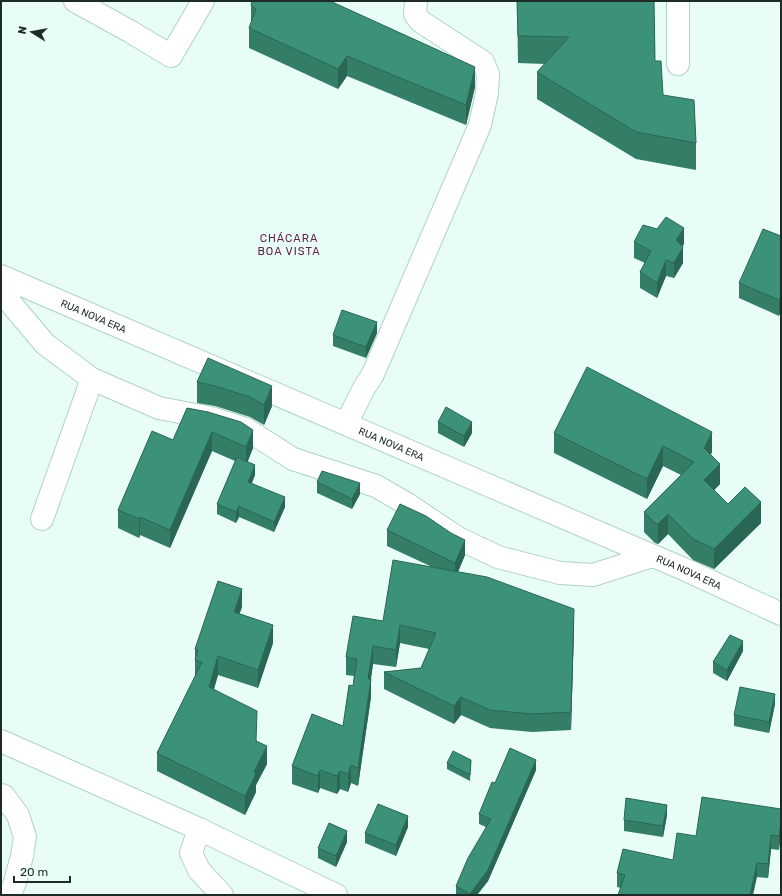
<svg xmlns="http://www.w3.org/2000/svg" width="782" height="896" font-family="Rubik,sans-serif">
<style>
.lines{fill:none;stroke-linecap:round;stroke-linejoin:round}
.minor-casing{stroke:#b0d3c6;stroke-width:24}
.minor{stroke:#fff;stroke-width:22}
.wall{fill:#347e67}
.shaded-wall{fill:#2a6654}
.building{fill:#3c9278;stroke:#2a6654}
.labels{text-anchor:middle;stroke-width:3;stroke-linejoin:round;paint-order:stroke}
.street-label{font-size:10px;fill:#1d2b26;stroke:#e8fdf5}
.neighbourhood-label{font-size:11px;letter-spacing:1px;fill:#652342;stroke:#e8fdf5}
</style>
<rect width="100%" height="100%" fill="#e8fdf5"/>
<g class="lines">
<g class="minor-casing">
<g id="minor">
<path d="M75 1 131 32 171 56 203 1"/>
<path d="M678 64V1"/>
<path id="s1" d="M1 276 686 570 781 614"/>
<path d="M1 288 13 306 45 344 92 379 159 408 211 418 246 429 293 459 376 486 407 504 458 538 498 557 560 573 593 575 652 556"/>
<path d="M346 424 364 388 373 374 480 125 487 93 488 74 483 62 420 21 415 14 416 1"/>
<path d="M42 519 92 379"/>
<path d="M1 741 199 829 336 895"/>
<path d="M1 795 4 796 18 815 25 837 22 856 15 882 10 895"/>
<path d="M199 829 191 853 199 870 222 895"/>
</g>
</g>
<use href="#minor" class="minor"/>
</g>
<path class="wall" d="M517 1H654L655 61 663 95 696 143V170L636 159 537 99V72L545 64 518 63Z
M251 5 475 87 466 125 347 76 338 89 249 48V28L251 24Z
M781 236 779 316 739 298V283Z
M634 242 684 244 682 246 683 263 674 278 666 276 657 298 640 288V272L645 263 634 258Z
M377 333 366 358 333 346V335Z
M208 358 272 406 264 425 250 417 215 406 197 403V382Z
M187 408 253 448 247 462 255 475 252 483 285 507 274 532 239 517 236 523 217 514V504L235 461 212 451 170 548 140 535 139 538 118 528V510L173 440Z
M438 422 472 433 464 447 438 433Z
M554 433 712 452 711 454 720 484 714 490 728 504 761 523 714 569 693 560 668 534 658 544 655 543 644 532V512L681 475 663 466 647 499 554 453Z
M317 482 360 494 352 509 317 493Z
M387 530 465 555 458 572 574 627 571 730 532 732 490 728 461 715 454 724 384 689V672L421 668 429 649 400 643 396 667 373 664 371 679V697L358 786 351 783 348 792 340 789 337 794 320 788 318 793 292 784V766L343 726 353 686 354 676 346 675V657L383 621 430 566 387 546Z
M242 607 239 614 273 643 258 688 218 675 214 689 257 741 267 764 256 785V792L245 815 157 771V753L195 677V649Z
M743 651 727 681 713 673V662Z
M775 704 769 733 734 726V715Z
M471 760 470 781 447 769V763Z
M536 770 488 881 477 895H456V886L486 827 479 824V814L495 783Z
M781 809 779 850 771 849 768 878 757 877 621 888 617 887V873L673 860 696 836Z
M667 815 663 837 624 831V820Z
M408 827 396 856 365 843V833Z
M347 842 336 867 318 858V848Z"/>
<path class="shaded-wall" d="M347 56V76L338 89V69Z
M475 67V87L466 125V105Z
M684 228V244L676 255V240Z
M683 247V263L674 278V263Z
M666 260V276L657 298V283Z
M781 295V311L779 316V300Z
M377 322V333L366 358V347Z
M272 386V406L264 425V405Z
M472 422V433L464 447V436Z
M253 430V448L246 466V447Z
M212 432V451L170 548V530Z
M712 432V452L704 468V448Z
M663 446V466L647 499V479Z
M720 464V484L704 500V480Z
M255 465V475L248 492V482Z
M360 483V494L352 509V499Z
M285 497V507L274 532V522Z
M761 502V523L714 569V549Z
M239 506V517L236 523V512Z
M668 514V534L658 544V524Z
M140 517V535L139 538V519Z
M465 540V555L455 579V563Z
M242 589V607L234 630V612Z
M574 609V627L571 730V712Z
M273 625V643L258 688V670Z
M400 625V643L396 667V650Z
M743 641V651L727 681V670Z
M373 646V664L368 696V679Z
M218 656V675L209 705V687Z
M371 679V697L358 786V768Z
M775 694V704L769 733V722Z
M461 697V715L454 724V706Z
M267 746V764L256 785V792L245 815V796L254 772Z
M536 760V770L488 881 477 895H470V894Z
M351 765V783L348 792V774Z
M320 770V788L318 793V776Z
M340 771V789L337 794V776Z
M667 805V815L663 837V826Z
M408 816V827L396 856V845Z
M781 821V835L779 850V836Z
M347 831V842L336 867V856Z
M771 835V849L768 878V864Z
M757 863V877L753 895H750Z"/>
<path class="building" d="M252 1H330L475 67 466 105 347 56 338 69 249 28 256 9 251 5Z
M517 1H654L655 61H661L663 95 694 100 696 143 636 132 537 72 569 37 518 36Z
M666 217 684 228 676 240 683 247 674 263 666 260 657 283 640 272 651 251 634 242 643 225 657 229Z
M763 229 781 236V295L779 300 739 283Z
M342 310 377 322 366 347 333 335Z
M208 358 272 386 264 405 250 397 215 386 197 382Z
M587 367 712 432 704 448 720 464 704 480 728 504 745 487 761 502 714 549 693 539 668 514 658 524 655 523 644 512 694 462 663 446 647 479 554 433Z
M446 407 472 422 464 436 438 422Z
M187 408 208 412 241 422 253 430 246 447 212 432 170 530 140 517 139 519 118 510 152 431 173 440Z
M237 457 255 465 248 482 285 497 274 522 239 506 236 512 217 504Z
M322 471 360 483 352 499 317 482Z
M400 504 426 516 451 533 465 540 455 563 387 530Z
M393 560 487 577 574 609 571 712 532 714 490 710 461 697 454 706 384 672 421 668 436 633 400 625 396 650 373 646 368 679H371L358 768 351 765 348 774 340 771 337 776 320 770 318 776 292 766 312 714 343 726 349 685 353 686 357 659 346 657 353 616 383 621Z
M218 581 242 589 234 612 273 625 258 670 218 656 209 687 257 711 256 741 267 746 254 772 256 774 245 796 157 753 202 662 195 660 198 650 195 649Z
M730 635 743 641 727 670 713 662Z
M740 687 775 694 769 722 734 715Z
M510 748 536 760 488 870 470 894 456 886 468 858 491 819 479 814 492 782 495 783Z
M453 751 471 760 470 775 447 763Z
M702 797 781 809V821L779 836 771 835 768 864 757 863 750 895H618L625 875 617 873 623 849 673 860 677 833 696 836Z
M626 798 667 805 663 826 624 820Z
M378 804 408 816 396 845 365 833Z
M329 823 347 831 336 856 318 848Z"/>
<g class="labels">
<g class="street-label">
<text dy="4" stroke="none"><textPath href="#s1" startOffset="101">RUA NOVA ERA</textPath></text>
<text dy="4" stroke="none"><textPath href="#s1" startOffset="425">RUA NOVA ERA</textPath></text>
<text dy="4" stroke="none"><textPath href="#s1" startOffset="749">RUA NOVA ERA</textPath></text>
</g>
<g class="neighbourhood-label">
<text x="289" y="242">CHÁCARA<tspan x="289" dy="13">BOA VISTA</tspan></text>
</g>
</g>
<rect width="782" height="896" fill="none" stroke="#1d2b26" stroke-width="4"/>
<g transform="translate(32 32) rotate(281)" stroke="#e8fdf5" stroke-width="3" paint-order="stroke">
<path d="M0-3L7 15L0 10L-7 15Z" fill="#1d2b26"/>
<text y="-6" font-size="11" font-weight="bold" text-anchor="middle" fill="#1d2b26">N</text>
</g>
<path d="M14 876v6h56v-6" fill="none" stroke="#1d2b26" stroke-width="2"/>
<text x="20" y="876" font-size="12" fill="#1d2b26" stroke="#e8fdf5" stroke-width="3" paint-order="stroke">20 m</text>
</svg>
